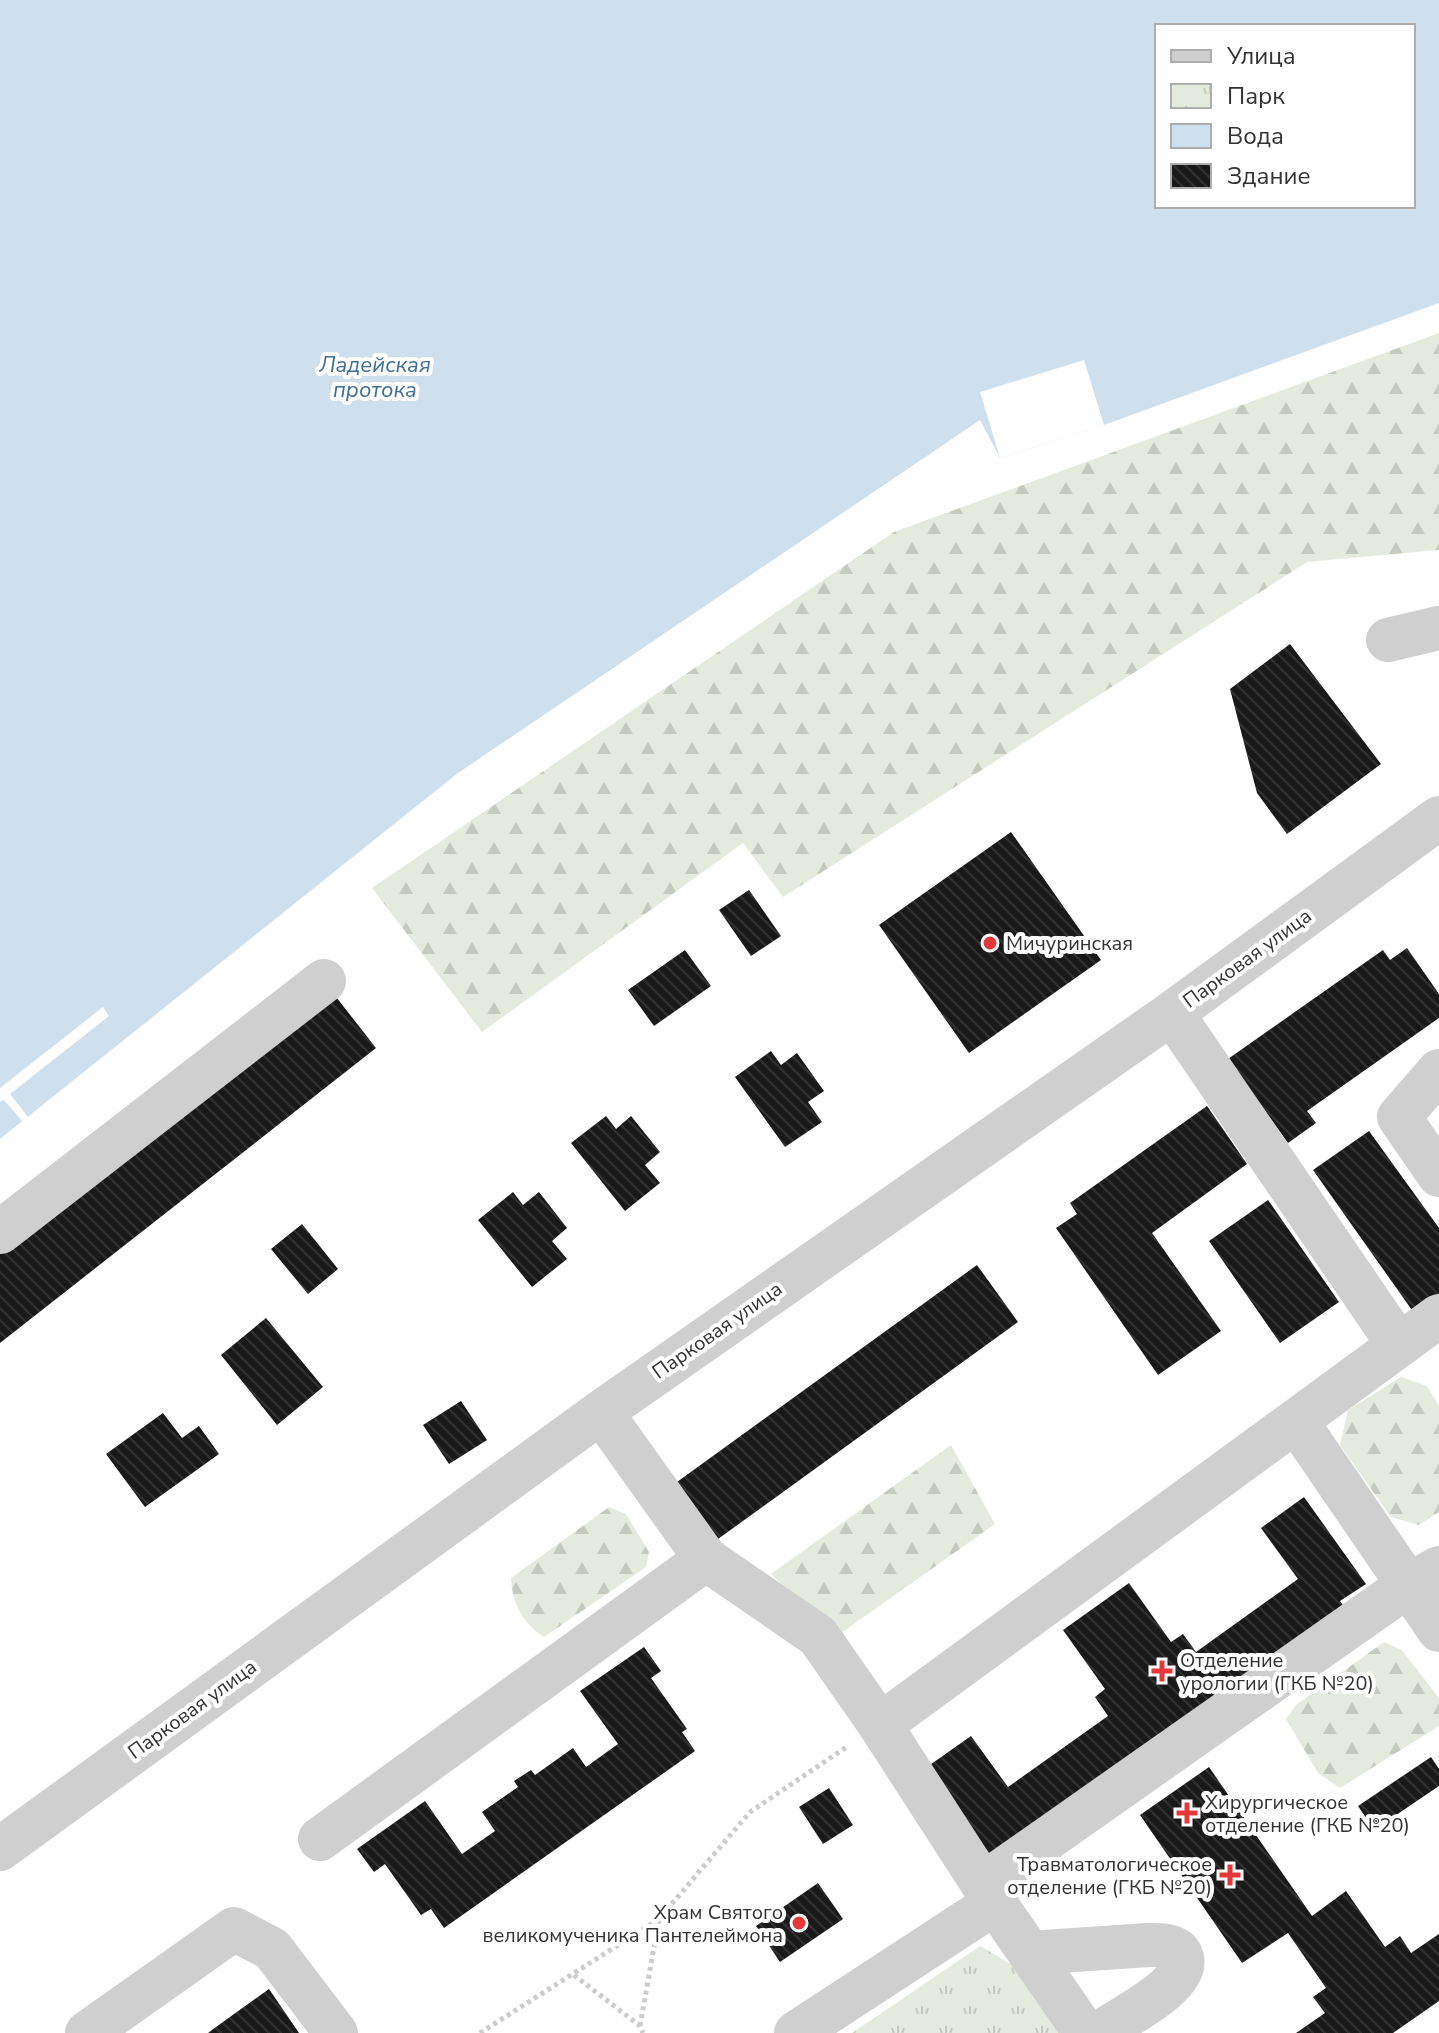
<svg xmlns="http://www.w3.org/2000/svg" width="1439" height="2033" font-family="'Nunito Sans',sans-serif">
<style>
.forest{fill:url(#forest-firs)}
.park{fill:url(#park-tufts)}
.water{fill:#cedfed;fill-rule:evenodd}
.pier{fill:#fff}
.building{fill:url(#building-back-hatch)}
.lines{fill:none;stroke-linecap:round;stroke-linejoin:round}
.path{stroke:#ccc;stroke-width:5;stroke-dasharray:4 4;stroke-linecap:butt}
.minor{stroke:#cfcfcf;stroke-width:44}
.poi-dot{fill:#e5383b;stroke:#fff;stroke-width:3}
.labels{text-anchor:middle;stroke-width:8;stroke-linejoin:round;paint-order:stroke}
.poi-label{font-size:20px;fill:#323232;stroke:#fff;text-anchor:start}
.street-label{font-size:20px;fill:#323232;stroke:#fff}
.water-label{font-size:22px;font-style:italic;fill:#3f6f95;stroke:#fff}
</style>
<defs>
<pattern id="forest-firs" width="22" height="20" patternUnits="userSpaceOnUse" patternTransform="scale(2)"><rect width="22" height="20" fill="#e4ebde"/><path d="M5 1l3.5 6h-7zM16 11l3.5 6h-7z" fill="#c4cabf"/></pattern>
<pattern id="park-tufts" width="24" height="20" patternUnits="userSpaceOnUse" patternTransform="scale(2)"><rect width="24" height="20" fill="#e4ebde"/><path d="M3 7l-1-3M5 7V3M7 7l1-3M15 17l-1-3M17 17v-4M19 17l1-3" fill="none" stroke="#c4cabf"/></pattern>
<pattern id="building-back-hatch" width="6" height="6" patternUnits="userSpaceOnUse" patternTransform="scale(2)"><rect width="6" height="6" fill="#191919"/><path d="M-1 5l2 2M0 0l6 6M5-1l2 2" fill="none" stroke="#323232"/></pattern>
</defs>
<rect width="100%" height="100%" fill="#fff"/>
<path class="forest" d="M1439 333V550L1307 562 783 897 743 843 482 1032 372 888 894 532Z
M1401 1377 1427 1386 1439 1406V1512L1419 1525 1391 1517 1340 1445 1348 1410Z
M951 1445 995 1524 837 1636 771 1574Z
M609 1507 626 1514 649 1552 646 1567 544 1637C523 1624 512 1603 511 1578Z
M1384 1642 1402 1650 1439 1698V1726L1340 1788 1318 1773 1286 1719 1296 1705Z"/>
<path class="park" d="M980 1946 1016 1967 1061 2033H852Z"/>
<path class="water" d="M0 0H1439V303L1104 425 1000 458 980 420 458 773 0 1139ZM1157 26H1413V206H1157Z"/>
<path class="pier" d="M1084 360 1104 425 1000 458 980 392Z
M103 1007 109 1016 10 1094 28 1117 23 1122 4 1100 0 1102V1088Z"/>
<path class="building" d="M1290 644 1381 764 1287 834 1257 793 1230 689Z
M1011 832 1101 960 969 1053 879 925Z
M749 890 781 936 751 956 719 910Z
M1407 948 1439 994V1018L1307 1111 1316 1123 1288 1143 1228 1059 1383 950 1390 960Z
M685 950 711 986 654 1026 628 990Z
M333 993 376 1048 0 1343V1254Z
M771 1051 781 1065 797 1053 824 1091 808 1102 822 1122 785 1147 735 1077Z
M1207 1106 1247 1164 1152 1233 1221 1331 1158 1375 1056 1228 1077 1214 1070 1203Z
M606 1116 616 1129 631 1116 660 1152 645 1165 660 1183 625 1211 571 1143Z
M1369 1131 1439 1228V1296L1414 1313 1313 1170Z
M513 1192 523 1205 539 1192 567 1228 552 1241 567 1259 532 1287 478 1220Z
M1268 1200 1339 1302 1280 1343 1209 1241Z
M302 1224 338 1269 308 1294 271 1249Z
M977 1265 1018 1322 718 1539 677 1482Z
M266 1318 323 1387 277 1425 221 1355Z
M461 1401 487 1440 449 1464 423 1425Z
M163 1413 182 1438 199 1426 219 1454 145 1507 106 1454Z
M1304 1497 1366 1584 1340 1601 1347 1611 989 1854 927 1767 971 1736 1008 1787 1108 1716 1095 1697 1105 1689 1063 1630 1129 1583 1171 1642 1183 1634 1196 1652 1298 1579 1261 1528Z
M644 1647 661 1671 651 1678 687 1729 682 1732 695 1751 444 1928 431 1909 421 1915 385 1864 374 1872 357 1849 425 1801 462 1854 495 1831 482 1812 518 1787 514 1781 531 1770 535 1775 573 1748 586 1767 618 1744 580 1691Z
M1431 1757 1439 1769V1786L1374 1830 1358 1806Z
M1209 1767 1312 1916 1346 1891 1385 1947 1400 1936 1411 1953 1439 1934V2001L1393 2033H1296L1325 2013 1313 1997 1326 1988 1288 1933 1242 1963 1140 1815Z
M829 1788 853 1825 823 1844 799 1807Z
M818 1883 843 1919 780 1962 756 1926Z
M269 1989 299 2033H208L216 2027Z"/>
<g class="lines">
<path class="path" d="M574 1975 640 2026 643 2033
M640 2026 659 1919
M480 2033 659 1919 750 1812 848 1746"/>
<path class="minor" d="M1388 640 1439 628
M1172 1013 1398 1344
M1439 1071 1399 1117 1439 1175
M0 1232 324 981
M601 1412 706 1559 818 1636 880 1725
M1296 1421 1439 1630
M320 1839 706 1559
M0 1849 601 1412 1172 1013 1439 818
M1030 1953 1148 1945C1160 1945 1178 1944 1182 1958 1189 1986 1120 2018 1100 2033
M87 2033 234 1929 272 1949 336 2033
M796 2033 995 1903 983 1884 1407 1586 1439 1568
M1085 2033 995 1903 880 1725 1439 1316"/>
</g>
<g class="poi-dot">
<circle cx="990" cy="943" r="8"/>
<path d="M1158 1659h8v8h8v8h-8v8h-8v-8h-8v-8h8z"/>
<path d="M1183 1801h8v8h8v8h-8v8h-8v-8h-8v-8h8z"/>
<path d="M1226 1863h8v8h8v8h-8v8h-8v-8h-8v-8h8z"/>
<circle cx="799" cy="1923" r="8"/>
</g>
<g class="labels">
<g class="poi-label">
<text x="1006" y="950">Мичуринская</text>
<text x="1180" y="1667">Отделение<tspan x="1180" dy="23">урологии (ГКБ №20)</tspan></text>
<text x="1205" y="1809">Хирургическое<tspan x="1205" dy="23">отделение (ГКБ №20)</tspan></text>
<text x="1212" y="1871" text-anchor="end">Травматологическое<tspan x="1212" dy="23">отделение (ГКБ №20)</tspan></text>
<text x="783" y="1919" text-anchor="end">Храм Святого<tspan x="783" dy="23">великомученика Пантелеймона</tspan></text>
</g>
<g class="street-label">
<text transform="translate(1247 958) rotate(-36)" y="7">Парковая улица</text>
<text transform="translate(717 1330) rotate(-35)" y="7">Парковая улица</text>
<text transform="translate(192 1709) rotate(-36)" y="7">Парковая улица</text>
</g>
<g class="water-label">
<text x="375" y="372">Ладейская<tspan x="375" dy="25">протока</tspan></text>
</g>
</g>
<rect x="1155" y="24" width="260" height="184" fill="#ffffff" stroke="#adadad" stroke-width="2"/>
<rect x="1171" y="50" width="40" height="12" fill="#cfcfcf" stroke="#adadad" stroke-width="2"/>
<text x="1227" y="64" font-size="24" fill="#323232">Улица</text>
<rect x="1171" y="84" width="40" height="24" fill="url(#park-tufts)" stroke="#adadad" stroke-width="2"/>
<text x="1227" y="104" font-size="24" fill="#323232">Парк</text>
<rect x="1171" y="124" width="40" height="24" fill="#cedfed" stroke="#adadad" stroke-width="2"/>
<text x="1227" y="144" font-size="24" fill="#323232">Вода</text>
<rect x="1171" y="164" width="40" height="24" fill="url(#building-back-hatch)" stroke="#adadad" stroke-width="2"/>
<text x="1227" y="184" font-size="24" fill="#323232">Здание</text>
</svg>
